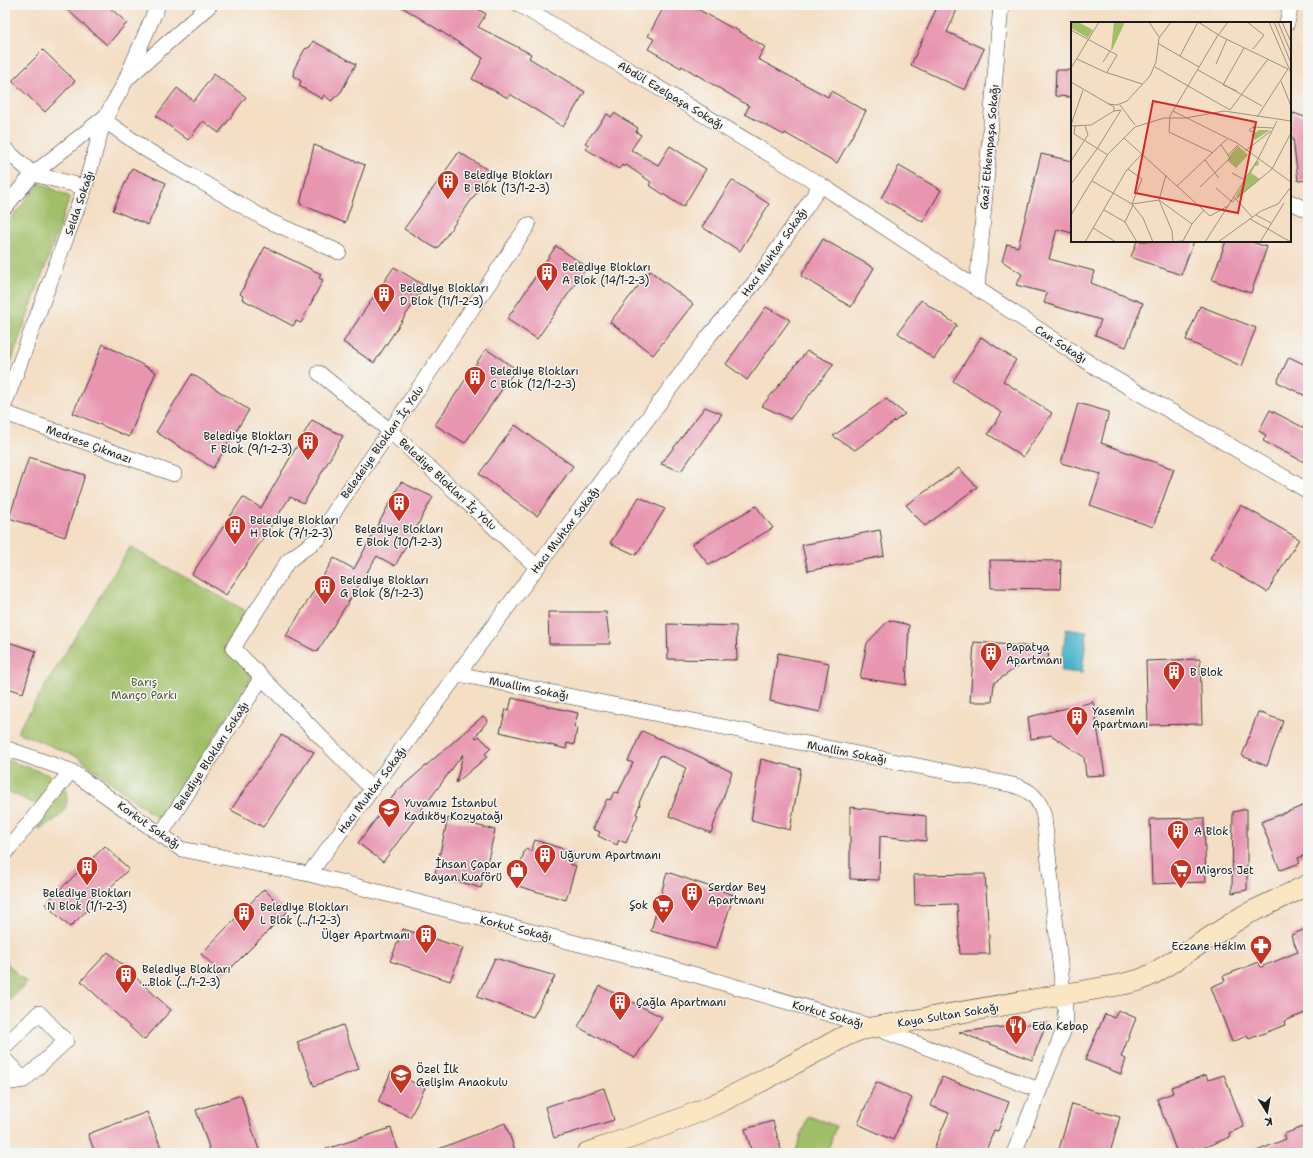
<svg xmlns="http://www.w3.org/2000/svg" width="1313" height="1158" font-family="'Shantell Sans',sans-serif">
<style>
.green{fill:#a1bf67;stroke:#5e6e42}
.water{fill:#4ab2c9;stroke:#336772}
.building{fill:#e895b0}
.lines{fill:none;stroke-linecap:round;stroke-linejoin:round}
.street-casing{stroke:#3c3935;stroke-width:16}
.secondary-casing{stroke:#3c3935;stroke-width:22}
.street{stroke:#fff;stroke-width:15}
.secondary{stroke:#fbe6c4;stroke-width:21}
.labels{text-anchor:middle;stroke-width:3;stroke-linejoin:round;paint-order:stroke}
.street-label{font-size:11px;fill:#1c1c1c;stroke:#f6f6f2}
.poi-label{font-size:11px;fill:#1c1c1c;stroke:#f6f6f2;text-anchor:start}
.park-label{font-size:11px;fill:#515d3a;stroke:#f6f6f2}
.inset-road{fill:none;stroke:#9e9081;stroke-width:1}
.view{fill:#d62828;fill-opacity:0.15;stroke:#d62828;stroke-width:2}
.inset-edge{fill:none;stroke:#1c1c1c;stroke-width:2}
</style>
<rect width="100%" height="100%" fill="#f6f6f2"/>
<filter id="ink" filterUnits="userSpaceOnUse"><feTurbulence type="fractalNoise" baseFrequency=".025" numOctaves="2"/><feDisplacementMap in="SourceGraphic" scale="8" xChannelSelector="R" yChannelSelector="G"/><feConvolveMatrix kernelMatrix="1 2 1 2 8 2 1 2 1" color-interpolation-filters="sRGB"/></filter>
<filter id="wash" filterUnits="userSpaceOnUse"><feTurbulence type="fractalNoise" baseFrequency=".012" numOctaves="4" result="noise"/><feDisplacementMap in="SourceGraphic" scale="16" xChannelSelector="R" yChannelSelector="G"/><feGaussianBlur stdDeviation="0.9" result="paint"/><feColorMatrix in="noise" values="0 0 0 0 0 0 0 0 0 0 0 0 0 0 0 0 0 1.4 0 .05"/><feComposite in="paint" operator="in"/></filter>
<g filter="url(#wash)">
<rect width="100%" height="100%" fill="#f4dec4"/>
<path class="green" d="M40 183 70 197 5 379V226Z
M130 547 248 612 225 649 253 675 161 821 78 757 17 732Z
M5 759 66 781C69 814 66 812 40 830L36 826 40 817 35 804 5 790Z
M5 961 27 983 5 1005Z
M808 1116 836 1126 827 1153H795Z"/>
<path class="water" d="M1066 629 1087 632 1082 673 1061 671Z"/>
<g id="blocks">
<path class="building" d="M62 5H107L127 23 107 45Z
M399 5H471L486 14 478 27 531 54 529 58 585 92 563 127 510 94 508 98 472 79 483 58Z
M665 5H690L732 28V27L765 47 758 59 828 97 831 91 866 111 837 163 785 133 784 135 745 114 749 106 682 66 681 68 648 49 654 39 648 36Z
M938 5H959L947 32 984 49 965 90 911 65Z
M313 41 356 64 341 92 331 101 324 95 322 99 299 86 301 81 293 76 294 69 305 49 310 47Z
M43 50 75 81 45 112 12 81Z
M1056 70H1072V97L1055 96Z
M214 74 246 97 219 133 203 121 188 140 156 116 177 88 194 101Z
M614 113 638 128 636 132 641 135 631 150 658 165 670 146 706 169 683 207 649 185 651 182 626 165 624 167 622 165 619 169 586 149 589 145 585 143 607 114 611 117Z
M1293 113 1308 118V180L1298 181 1293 138 1290 135V127Z
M314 145 365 165 345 223 300 204Z
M459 152 491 172 437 249 404 229Z
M1041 154 1072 161V233L1057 229 1049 259 1094 271 1091 283 1143 303 1126 347 1095 335 1101 320 1044 303 1047 293 1016 285 1022 274 1002 261 1007 244 1018 247Z
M899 166 941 190 923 222 881 198Z
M132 168 166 183 148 225 113 210Z
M732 180 769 204 740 251 702 227Z
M823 239 874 268 851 307 801 276Z
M1137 241H1194L1181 275 1131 257Z
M1226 241H1249L1267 247 1251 293 1212 280Z
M556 246 587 267 537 339 507 319Z
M265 247 321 274 319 278 323 280 301 323 296 321 293 326 242 299 243 296 240 294Z
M394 267 425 286 374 363 343 342Z
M650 271 693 304 653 355 610 322Z
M921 300 957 325 934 359 898 333Z
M1200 306 1256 328 1241 366 1186 340Z
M766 307 790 320 747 380 726 364Z
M981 337 1016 360 1003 381 1052 413 1023 457 988 434 1002 413 953 381Z
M103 344 156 372 129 437 73 413Z
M486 349 516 369 465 443 435 425Z
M807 351 834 364 790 419 762 406Z
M1289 357 1308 366V397L1277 382Z
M192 374 249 410 213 468 156 432Z
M886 399 905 414 855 450 833 436Z
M1078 403 1109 412 1101 443 1174 469 1153 527 1090 505 1101 474 1061 463Z
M705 407 722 414 681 471 661 464Z
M1270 410 1308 430V464L1263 441 1266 435 1259 431Z
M312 420 343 436 304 503 290 497 226 595 192 574 243 497 261 508Z
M515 425 573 466 537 516 479 474Z
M29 457 85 475 65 537 9 518Z
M959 468 977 487 925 526 906 505Z
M401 482 433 497 395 566 377 556 317 652 286 636 334 558 354 569Z
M639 497 665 509 636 555 610 543Z
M1241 505 1299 539 1267 592 1210 558Z
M756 506 773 528 709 565 692 544Z
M880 530 884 556 808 571 802 545Z
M990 560 1061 561 1060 589 991 588Z
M548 612H606L610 644H549Z
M889 620 909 625 906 685 860 678 867 643Z
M667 624 736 626 737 660 668 659Z
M5 641 36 651 23 693 5 687Z
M974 642 1049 648 1048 662H1024L994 683 992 702H970Z
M778 653 829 663 820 712 770 701 772 688Z
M1200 659 1202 724 1148 725 1146 661Z
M512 698 578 713 574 727 577 728 574 745 567 743 566 749 500 732 506 709 509 710Z
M1093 702 1105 775 1086 776 1084 757 1051 735 1031 739 1028 717Z
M1258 712 1283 721 1267 766 1242 756Z
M483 716 488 720 475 737 477 738 479 736 491 748 485 754 488 756 456 783 463 754 383 862 358 843 397 791Z
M642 731 692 753 732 772 711 833 669 816 686 768 660 755 639 803 640 804 636 814 638 815 626 843 619 840 617 845 598 836 600 832 593 829 607 799 610 800 614 792 618 793 633 763 628 761Z
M281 735 314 752 263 827 231 810Z
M761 759 801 769 790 830 751 820Z
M1308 804V854L1298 858 1300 863 1280 870 1261 822Z
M850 807 926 816V841L880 836 879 880 850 879Z
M1247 809V890L1232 893 1233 812Z
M448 818 495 830 481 888 435 874Z
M1204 818 1206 882 1152 884 1150 819Z
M535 840 573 852 569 864 576 866 566 900 514 885 525 849 531 851Z
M105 846 129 869 70 927 45 904Z
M667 872 734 895 716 949 651 931Z
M985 874 990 954H960L957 904 915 905 914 875Z
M264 889 287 912 224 975 201 954Z
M1308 928V1012L1284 1021 1285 1025 1249 1039 1247 1036 1232 1042 1211 987 1225 981 1223 976 1259 962 1261 967 1298 952 1291 935Z
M403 929 463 948 450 981 390 961Z
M108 952 171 1010 144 1040 81 981Z
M495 958 555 976 533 1017 477 997Z
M600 986 662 1017 635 1058 578 1027Z
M1118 1010 1136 1018 1121 1057 1126 1059 1121 1074 1085 1060 1105 1014 1114 1018Z
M1047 1022 1032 1060 959 1032Z
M343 1025 359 1069 314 1086 297 1042Z
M391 1072 425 1088 410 1117 378 1102Z
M1206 1075 1208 1080 1224 1075 1244 1127 1229 1133 1230 1137 1195 1151 1194 1148 1177 1153 1157 1099 1173 1093 1171 1087Z
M942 1077 1009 1102 998 1131 994 1130 985 1153H932L949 1113 931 1106Z
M876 1082 912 1098 893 1140 858 1124Z
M604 1088 614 1120 554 1138 545 1107Z
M241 1095 260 1153H211L196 1110Z
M1072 1104 1120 1117 1110 1153H1058Z
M147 1112 163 1153H95L88 1134Z
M773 1121 782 1153H752L745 1129Z
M505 1123 516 1153H431V1152Z
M1308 1125V1153H1252L1286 1139 1284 1134Z
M391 1128 399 1153H324L323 1150Z"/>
</g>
</g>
<g filter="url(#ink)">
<use href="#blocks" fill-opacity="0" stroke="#3c3935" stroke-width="1"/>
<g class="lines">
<g class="street-casing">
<path id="street" d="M520 5 821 185 1103 372 1308 491
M1287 23 1291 5
M130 76 210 5
M104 120 145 149 267 220 339 252
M5 149 33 174 85 187
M1290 202 1308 210
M5 207 33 174 106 116
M977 288 1001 5
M319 373 390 431 537 567
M5 403 85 187 104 120 124 84 158 5
M5 413 174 474
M458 674 1013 785C1031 790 1040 799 1044 817L1066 1019 1063 1032 1014 1153
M5 748 71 771 181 849 309 874 672 968 873 1027 1039 1090
M372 789 233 648 288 561 319 538 339 504 390 431 528 225
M161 834 262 677
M5 853 71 771
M309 874 709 336 756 281 821 185
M5 1046 39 1013 66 1041 24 1080 5 1083
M5 1060 24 1080"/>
</g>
<g class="secondary-casing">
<path id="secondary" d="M587 1153C627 1139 668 1125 707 1108 755 1086 801 1060 847 1035L859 1030 1124 984 1140 980 1153 974 1245 915 1308 885"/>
</g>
<use href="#street" class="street"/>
<use href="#secondary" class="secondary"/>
</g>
</g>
<defs>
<g id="building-pin" transform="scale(1.15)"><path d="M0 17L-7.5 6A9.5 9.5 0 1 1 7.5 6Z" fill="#c8321e" stroke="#f6f6f2"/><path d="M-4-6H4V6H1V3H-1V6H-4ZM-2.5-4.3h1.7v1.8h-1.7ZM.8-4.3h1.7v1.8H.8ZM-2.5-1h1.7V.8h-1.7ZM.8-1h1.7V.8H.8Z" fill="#fff"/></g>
<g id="school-pin" transform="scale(1.15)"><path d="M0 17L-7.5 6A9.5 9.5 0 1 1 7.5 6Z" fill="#c8321e" stroke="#f6f6f2"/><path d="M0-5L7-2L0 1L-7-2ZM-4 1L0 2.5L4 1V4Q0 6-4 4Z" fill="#fff"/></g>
<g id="shop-pin" transform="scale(1.15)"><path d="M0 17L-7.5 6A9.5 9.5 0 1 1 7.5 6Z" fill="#c8321e" stroke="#f6f6f2"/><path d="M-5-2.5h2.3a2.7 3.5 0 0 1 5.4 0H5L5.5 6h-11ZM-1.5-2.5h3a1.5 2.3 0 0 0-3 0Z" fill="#fff"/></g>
<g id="supermarket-pin" transform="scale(1.15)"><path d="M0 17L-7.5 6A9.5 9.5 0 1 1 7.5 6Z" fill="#c8321e" stroke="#f6f6f2"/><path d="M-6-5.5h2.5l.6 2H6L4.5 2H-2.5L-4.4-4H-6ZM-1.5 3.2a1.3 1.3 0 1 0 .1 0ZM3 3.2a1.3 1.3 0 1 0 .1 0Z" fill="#fff"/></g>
<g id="pharmacy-pin" transform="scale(1.15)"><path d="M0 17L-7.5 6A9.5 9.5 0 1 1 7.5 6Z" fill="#c8321e" stroke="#f6f6f2"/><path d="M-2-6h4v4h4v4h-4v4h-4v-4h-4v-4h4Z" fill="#fff"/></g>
<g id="restaurant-pin" transform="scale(1.15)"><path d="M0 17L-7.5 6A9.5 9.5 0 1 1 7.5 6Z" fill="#c8321e" stroke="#f6f6f2"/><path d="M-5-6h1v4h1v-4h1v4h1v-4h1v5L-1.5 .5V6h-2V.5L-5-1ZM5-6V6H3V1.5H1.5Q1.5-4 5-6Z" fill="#fff"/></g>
</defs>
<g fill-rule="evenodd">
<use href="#building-pin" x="448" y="181"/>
<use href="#building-pin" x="547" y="273"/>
<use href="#building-pin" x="384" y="294"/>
<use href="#building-pin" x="475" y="377"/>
<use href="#building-pin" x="308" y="442"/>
<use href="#building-pin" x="399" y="503"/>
<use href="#building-pin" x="235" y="526"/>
<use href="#building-pin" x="325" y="586"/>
<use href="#building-pin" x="991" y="653"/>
<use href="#building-pin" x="1174" y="672"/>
<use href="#building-pin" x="1077" y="717"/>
<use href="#school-pin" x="389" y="809"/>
<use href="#building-pin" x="1178" y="831"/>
<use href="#building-pin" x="545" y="855"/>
<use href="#building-pin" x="87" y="867"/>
<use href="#shop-pin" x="517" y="870"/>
<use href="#supermarket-pin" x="1181" y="870"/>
<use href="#building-pin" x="692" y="893"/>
<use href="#supermarket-pin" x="663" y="905"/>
<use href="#building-pin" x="244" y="913"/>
<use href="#building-pin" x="426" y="935"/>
<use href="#pharmacy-pin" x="1261" y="946"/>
<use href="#building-pin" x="126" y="975"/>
<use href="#building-pin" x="620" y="1002"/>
<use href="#restaurant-pin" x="1016" y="1026"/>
<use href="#school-pin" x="401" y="1075"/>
</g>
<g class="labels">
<g class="street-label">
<text transform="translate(671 95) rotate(31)" y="4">Abdül Ezelpaşa Sokağı</text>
<text transform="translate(989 147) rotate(-85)" y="4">Gazi Ethempaşa Sokağı</text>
<text transform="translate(79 203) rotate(-71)" y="4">Selda Sokağı</text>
<text transform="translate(774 252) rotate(-55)" y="4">Hacı Muhtar Sokağı</text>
<text transform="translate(1061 344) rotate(33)" y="4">Can Sokağı</text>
<text transform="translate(382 442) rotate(-55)" y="4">Beledeiye Blokları İç Yolu</text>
<text transform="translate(89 444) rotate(20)" y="4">Medrese Çıkmazı</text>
<text transform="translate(448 484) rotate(43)" y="4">Belediye Blokları İç Yolu</text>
<text transform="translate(565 530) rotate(-53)" y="4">Hacı Muhtar Sokağı</text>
<text transform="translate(529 688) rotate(11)" y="4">Muallim Sokağı</text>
<text transform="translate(847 752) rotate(11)" y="4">Muallim Sokağı</text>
<text transform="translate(211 756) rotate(-57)" y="4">Belediye Blokları Sokağı</text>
<text transform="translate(372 790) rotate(-53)" y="4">Hacı Muhtar Sokağı</text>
<text transform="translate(149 825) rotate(35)" y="4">Korkut Sokağı</text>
<text transform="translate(516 928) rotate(14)" y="4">Korkut Sokağı</text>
<text transform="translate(828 1014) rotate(16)" y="4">Korkut Sokağı</text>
<text transform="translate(948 1015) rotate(-9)" y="4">Kaya Sultan Sokağı</text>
</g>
<g class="poi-label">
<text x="464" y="179">Belediye Blokları<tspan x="464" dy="13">B Blok (13/1-2-3)</tspan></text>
<text x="562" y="271">Belediye Blokları<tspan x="562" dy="13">A Blok (14/1-2-3)</tspan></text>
<text x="400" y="292">Belediye Blokları<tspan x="400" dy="13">D Blok (11/1-2-3)</tspan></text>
<text x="490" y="375">Belediye Blokları<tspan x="490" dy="13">C Blok (12/1-2-3)</tspan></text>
<text x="292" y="440" text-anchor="end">Belediye Blokları<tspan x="292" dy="13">F Blok (9/1-2-3)</tspan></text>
<text x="250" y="524">Belediye Blokları<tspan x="250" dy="13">H Blok (7/1-2-3)</tspan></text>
<text x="399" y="533" text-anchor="middle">Belediye Blokları<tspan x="399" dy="13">E Blok (10/1-2-3)</tspan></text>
<text x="340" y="584">Belediye Blokları<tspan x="340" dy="13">G Blok (8/1-2-3)</tspan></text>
<text x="1006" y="651">Papatya<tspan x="1006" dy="13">Apartmanı</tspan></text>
<text x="1190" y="676">B Blok</text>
<text x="1092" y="715">Yasemin<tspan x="1092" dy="13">Apartmanı</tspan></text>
<text x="404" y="807">Yuvamız İstanbul<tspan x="404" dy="13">Kadıköy Kozyatağı</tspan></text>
<text x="1194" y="835">A Blok</text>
<text x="560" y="859">Uğurum Apartmanı</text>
<text x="502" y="868" text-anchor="end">İhsan Çapar<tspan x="502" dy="13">Bayan Kuaförü</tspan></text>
<text x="1196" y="874">Migros Jet</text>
<text x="708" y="891">Serdar Bey<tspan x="708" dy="13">Apartmanı</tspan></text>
<text x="87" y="897" text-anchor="middle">Belediye Blokları<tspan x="87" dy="13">N Blok (1/1-2-3)</tspan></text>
<text x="648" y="909" text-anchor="end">Şok</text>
<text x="260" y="911">Belediye Blokları<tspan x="260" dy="13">L Blok (.../1-2-3)</tspan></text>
<text x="410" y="939" text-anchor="end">Ülger Apartmanı</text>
<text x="1246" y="950" text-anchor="end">Eczane Hekim</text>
<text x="142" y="973">Belediye Blokları<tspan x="142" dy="13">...Blok (.../1-2-3)</tspan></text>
<text x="636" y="1006">Çağla Apartmanı</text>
<text x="1032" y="1030">Eda Kebap</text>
<text x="416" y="1073">Özel İlk<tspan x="416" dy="13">Gelişim Anaokulu</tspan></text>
</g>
<g class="park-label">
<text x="144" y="686">Barış<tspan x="144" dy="13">Manço Parkı</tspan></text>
</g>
</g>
<g transform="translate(1071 22)">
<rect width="220" height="220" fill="#f4dec4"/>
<path d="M1 0H7L22 8 17 16 0 6ZM43 0H54L41 28H40ZM188 108H199L184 118 180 113ZM167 124 177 133 165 146 157 139 158 134ZM187 139 190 141 187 140 188 143 184 144 187 146 184 144 180 151 189 157 167 176 165 174 185 140Z" fill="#a1bf67"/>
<path class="inset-road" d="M78 0 88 15M127 0 151 15 217 47M176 0 193 13 182 27M198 0 220 51M203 0 220 41M207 0 220 31M211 0 220 20M0 8 46 33 36 50M148 12 157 0M88 22 128 45M109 34 127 0M6 37 34 50 71 62M32 40 39 29M145 42 156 17M84 45 159 88M0 46 28 0M127 48 191 84M210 59 220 84M0 60 43 85V89M166 69 152 63 173 26M37 82 46 83 56 79 79 54 85 40 88 16 100 0M49 83 64 103M159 88 197 37M102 89 166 121 220 160M186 95 217 47M0 103 12 68M0 104 20 103 43 89 50 88M4 104 3 112 37 133M182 105 178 108 180 110 184 108 182 105 202 106M53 116 139 194 157 184M174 129 200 109M142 131 98 110 99 94 147 13M157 133 167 123M134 138 148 156M0 139 17 113 14 104M57 147 71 157 61 182M161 151 174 158M95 153 88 178 101 209 102 220M21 159 61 182 72 196 82 220M0 162 26 127 50 88M106 164 156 117M129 165 159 136 150 123M145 166 161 180M163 175 181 195M161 180 201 147 220 111M61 182 88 178 121 202M33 188 54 200 66 220M0 193 37 132 64 105 93 96H115L153 89 220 99M185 193 200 201M179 197 220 220M54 200 62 183M22 206 45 220M112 219 121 202 133 188M14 220 55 149 71 132M97 220 112 219M134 220 187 137 206 99M147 220 190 189 207 182 220 165M189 220 213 181"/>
<path class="view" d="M82 79 185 100 167 191 64 171Z"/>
<rect width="220" height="220" class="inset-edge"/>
</g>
<rect width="1313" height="1158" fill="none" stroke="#f6f6f2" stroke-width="20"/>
<g transform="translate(1267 1112) rotate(169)" stroke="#f6f6f2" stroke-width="3" paint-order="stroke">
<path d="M0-3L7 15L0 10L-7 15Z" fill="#1c1c1c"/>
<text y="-6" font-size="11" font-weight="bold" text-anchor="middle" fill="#1c1c1c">K</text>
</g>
</svg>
